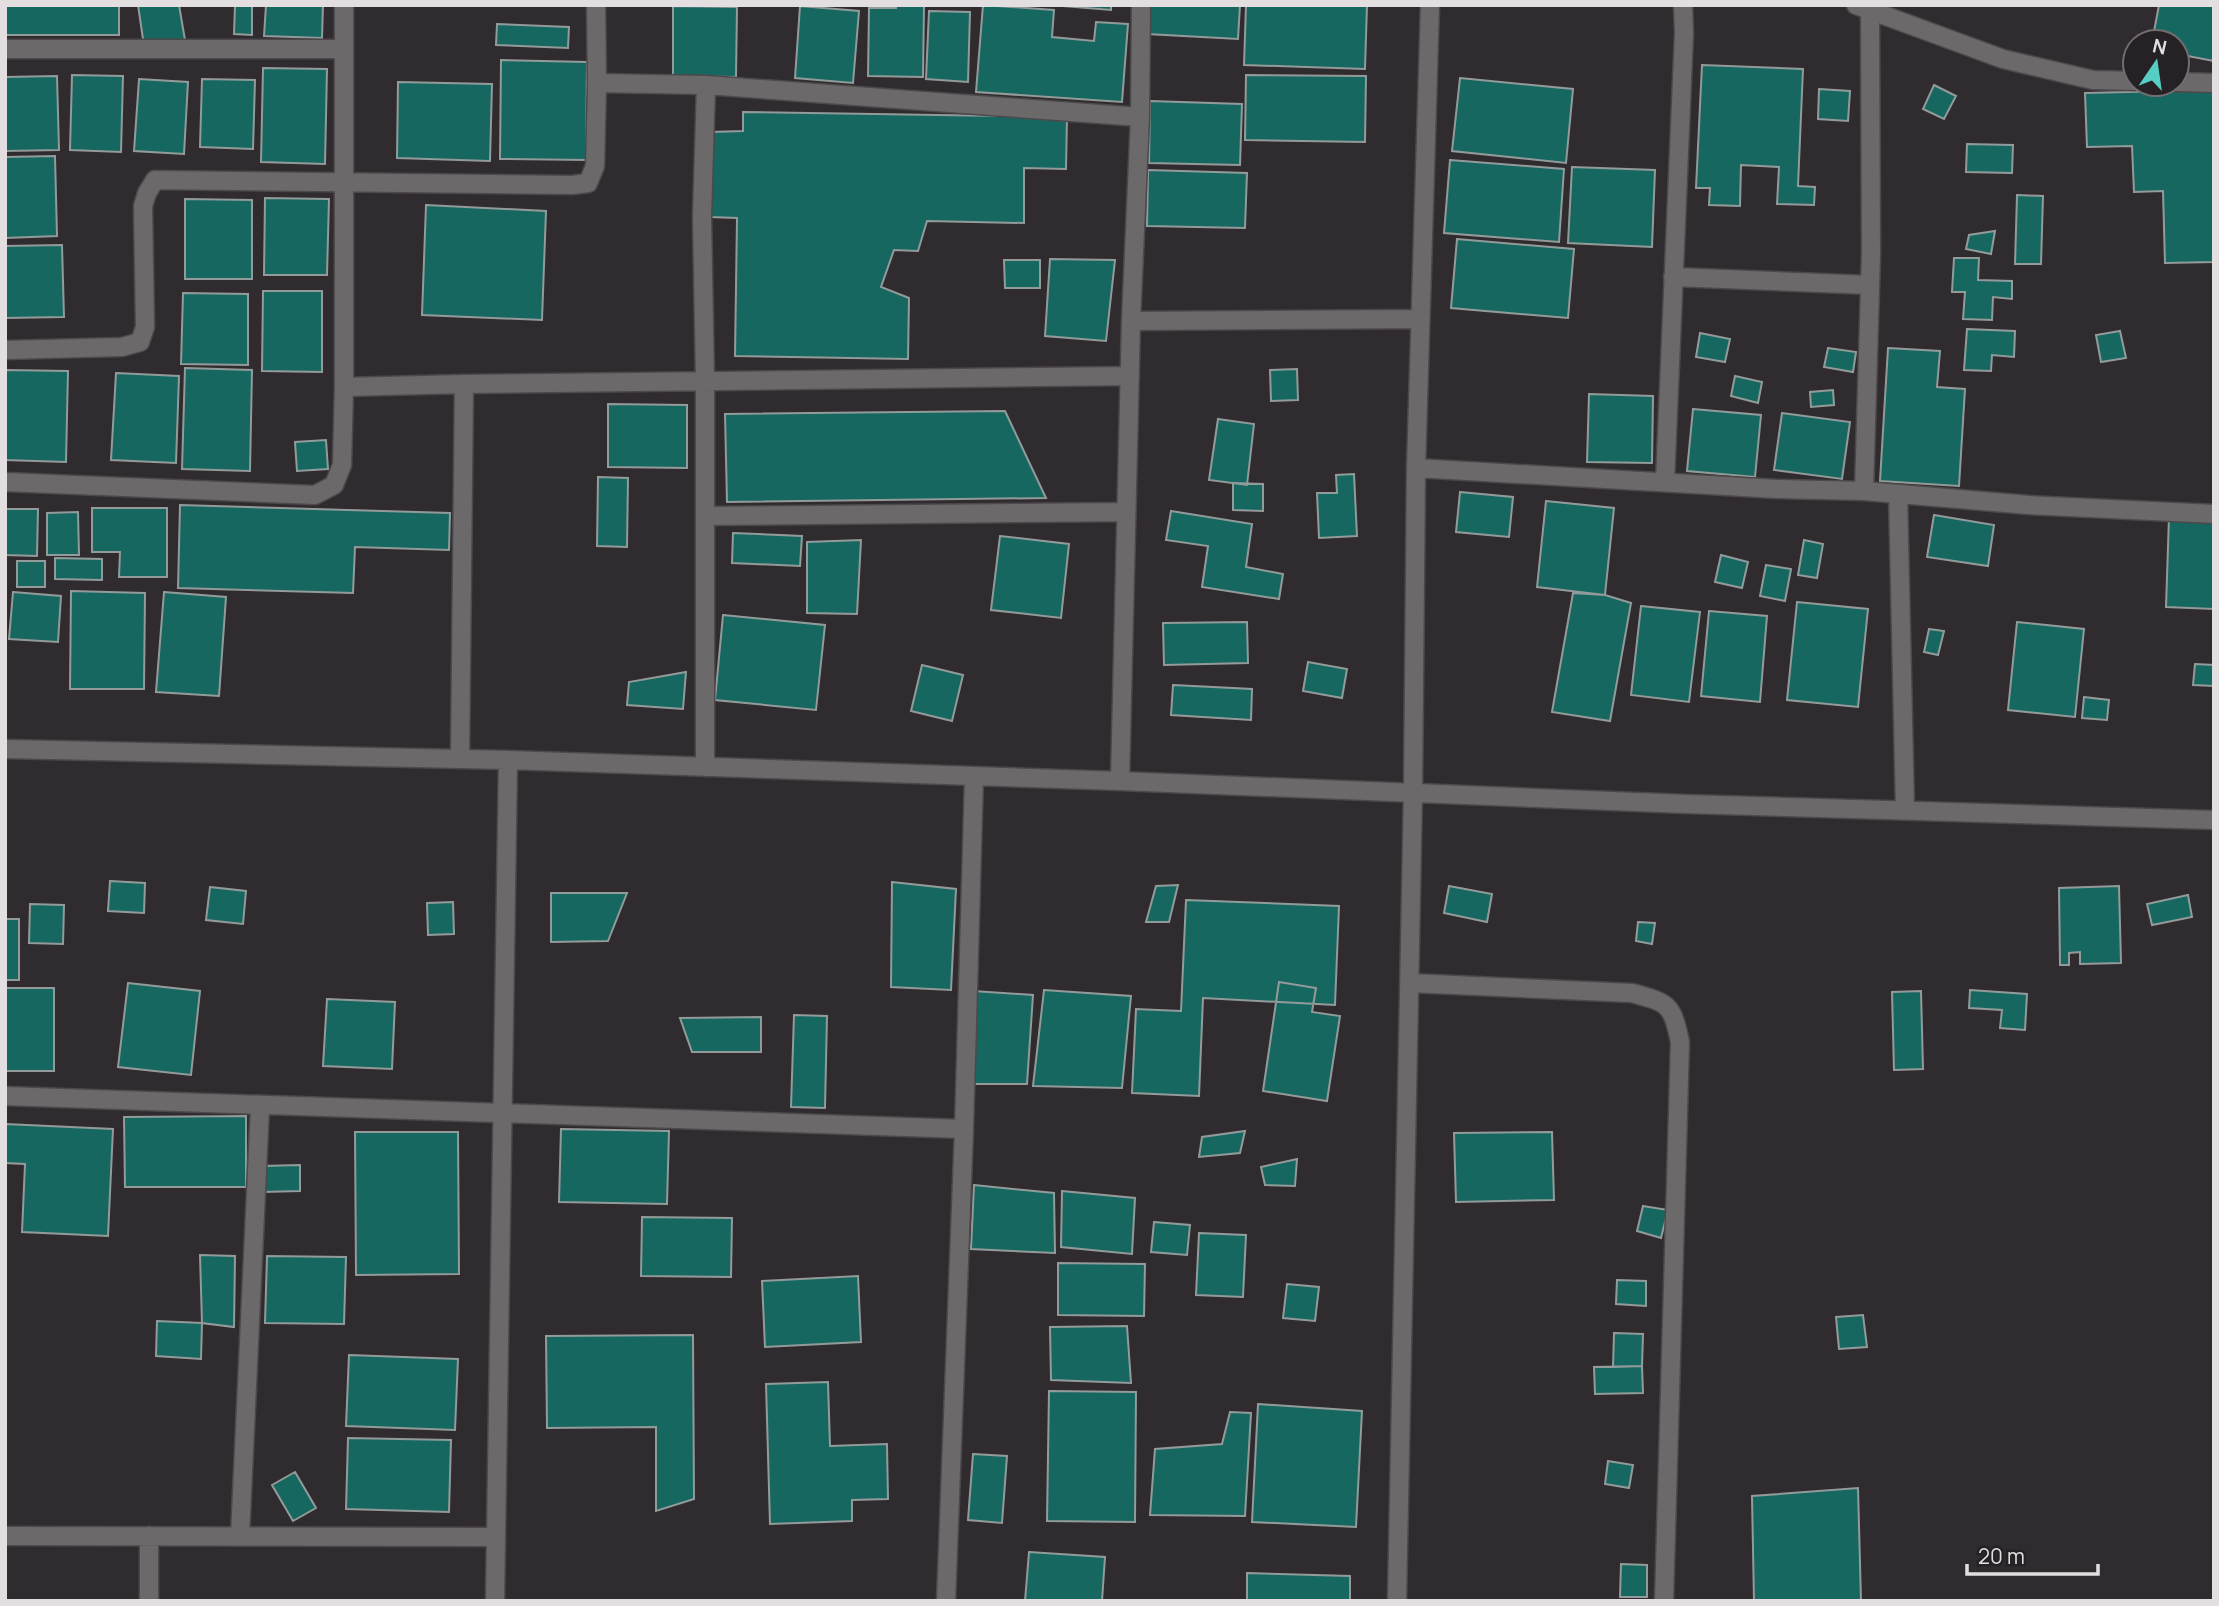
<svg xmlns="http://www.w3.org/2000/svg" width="2219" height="1606" font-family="Manrope,sans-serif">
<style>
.building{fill:#176761;stroke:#939b9a;stroke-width:2}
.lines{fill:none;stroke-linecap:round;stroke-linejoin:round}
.minor-casing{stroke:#4d484b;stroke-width:21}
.minor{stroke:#6b696a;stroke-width:18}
</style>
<rect width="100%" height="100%" fill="#302b2e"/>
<path class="building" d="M5 5H119V35H5Z
M138 5H179L185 40 144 46Z
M235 5H252V35L234 34Z
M266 5H323L322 38 264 36Z
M896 5H924L923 77 868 76 869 8H896Z
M983 5 1054 10 1052 37 1094 41 1096 22 1128 24 1122 102 976 92Z
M1050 5H1111V10Z
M1149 5H1240L1238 39 1147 34Z
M1246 5H1367L1365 69 1244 65Z
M2159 5H2214V61L2177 54V42H2152Z
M673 6 737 7 736 77 673 76Z
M800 6 859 11 853 83 795 78Z
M929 11 970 12 968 82 926 79Z
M497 24 569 27 568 48 496 45Z
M501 60 587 62 586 160 500 159Z
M1702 65 1803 69 1798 186 1815 187 1814 205 1777 204 1779 167 1741 165 1740 206 1709 205 1710 188H1696Z
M263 68 327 69 325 164 261 162Z
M72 75 123 76 121 152 70 150Z
M1246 75 1366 76 1365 142 1245 140Z
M57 76 59 150 5 151V77Z
M1460 78 1573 89 1566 163 1452 151Z
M139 79 188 82 184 154 134 151Z
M202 79 255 80 253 149 200 147Z
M398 82 492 84 490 161 397 158Z
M1934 85 1956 96 1944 119 1923 109Z
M1819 89 1850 91 1848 121 1818 119Z
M2214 90V262L2165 263 2163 191 2134 192 2132 146 2087 147 2085 93Z
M1150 101 1242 104 1240 165 1149 163Z
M743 112 1067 117 1066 169 1024 168V223L927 221 918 251 894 250 881 287 909 298 908 359 735 356 737 218 710 217V132L743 131Z
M1967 144 2013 145 2012 173 1966 172Z
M55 156 57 236 5 238V157Z
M1450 160 1564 169 1559 242 1444 233Z
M1572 167 1655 170 1652 247 1568 243Z
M1148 170 1247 173 1245 228 1147 226Z
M2017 195 2043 196 2041 264H2015Z
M265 198 329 199 327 275H264Z
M185 199 252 200V279H185Z
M426 205 546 211 542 320 422 315Z
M1995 231 1991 254 1966 249 1969 235Z
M1457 239 1574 249 1568 318 1451 308Z
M62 245 64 317 5 318V246Z
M1954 258H1979L1978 280 2012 281V299L1993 297 1992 320 1963 319 1965 292H1952Z
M1050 259 1115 260 1106 341 1045 336Z
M1004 260H1040V288H1005Z
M263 291H322V372L262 371Z
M183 293 248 294V365L181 364Z
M1967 329 2015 331 2014 357 1992 355 1991 371 1964 370Z
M2120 331 2126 358 2101 362 2096 335Z
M1700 333 1730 339 1725 362 1696 357Z
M1828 348 1856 352 1853 372 1824 367Z
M1888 348 1940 351 1937 387 1965 389 1959 486 1880 481Z
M185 368 252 370 250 471 182 469Z
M1297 369 1298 400 1271 401 1270 370Z
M5 370 68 371 66 462 5 460Z
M116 373 179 376 176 463 111 460Z
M1735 376 1762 382 1758 403 1731 396Z
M1833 390 1834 405 1811 407 1810 392Z
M1589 394 1653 396 1652 463 1587 462Z
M608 404 687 405V468L608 467Z
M1693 409 1761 415 1755 477 1687 471Z
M1005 411 1046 498 727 502 725 414Z
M1782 413 1850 422 1842 479 1774 470Z
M1218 419 1254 424 1247 485 1209 480Z
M326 440 328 469 297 471 295 442Z
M1354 474 1357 536 1319 538 1317 493H1337L1336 475Z
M598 477 628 478 627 547 597 546Z
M1233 483 1263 484V511L1233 510Z
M1460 492 1513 497 1509 537 1456 532Z
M1546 501 1614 508 1605 595 1537 587Z
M180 505 450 513 449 550 355 547 353 593 178 588Z
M92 508H167V577H119L120 552H92Z
M5 509H38L37 556 5 555Z
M1171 511 1252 524 1246 567 1283 574 1279 599 1202 587 1208 546 1166 540Z
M78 512 79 555H47V513Z
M1934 515 1994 525 1988 566 1927 557Z
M2169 517 2214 519V609L2166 607Z
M733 533 802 536 800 566 732 563Z
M1000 536 1069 544 1061 618 991 610Z
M861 540 857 614 807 613V542Z
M1804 540 1823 544 1817 578 1798 575Z
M1721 555 1748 562 1742 588 1715 582Z
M55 558 102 559V580L55 579Z
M17 561H45V587H17Z
M1766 565 1791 569 1785 601 1760 596Z
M71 591 145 593 144 689H70Z
M13 592 61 596 58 642 9 639Z
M164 592 226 597 219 696 156 692Z
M1573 593 1605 595 1631 603 1610 721 1552 712Z
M1797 602 1868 609 1858 707 1787 700Z
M1641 606 1700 612 1689 702 1631 695Z
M1709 611 1767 616 1760 702 1701 696Z
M723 615 825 625 816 710 715 700Z
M1247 622 1248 663 1164 665 1163 623Z
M2017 622 2084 629 2075 717 2008 710Z
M1929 629 1944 631 1938 655 1924 652Z
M1308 662 1347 669 1342 698 1303 691Z
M2195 664 2214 665V686L2193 685Z
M922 665 963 675 952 721 911 711Z
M686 672 683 709 627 705 629 682Z
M1173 685 1252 689 1251 720 1171 715Z
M2084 697 2109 700 2107 720 2082 718Z
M110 881 145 883 144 913 108 911Z
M892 882 956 889 951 990 891 987Z
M1178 885 1169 922H1146L1156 886Z
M1449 886 1492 894 1487 922 1444 913Z
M2119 886 2121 963 2080 964V952L2069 953V965H2060L2059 888Z
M210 887 246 891 243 924 206 920Z
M551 893H627L608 941 551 942Z
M2188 895 2192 917 2152 925 2147 904Z
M1186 900 1339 906 1335 1005 1203 998 1199 1096 1132 1093 1136 1009 1181 1011Z
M453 902 454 934 428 935 427 903Z
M30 904 64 905 63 944 29 943Z
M5 919H19V980H5Z
M1638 922 1655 923 1652 944 1636 941Z
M1279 982 1316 988 1312 1012 1340 1016 1327 1101 1263 1091Z
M128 983 200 991 191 1075 118 1067Z
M5 988H54V1071H5Z
M1044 990 1131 996 1122 1088 1033 1086Z
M1970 990 2027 994 2025 1030 2000 1028 2002 1010 1969 1008Z
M973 991 1033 995 1027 1084H971Z
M1921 991 1923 1069 1894 1070 1892 992Z
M327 999 395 1002 392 1069 323 1066Z
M794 1015 827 1016 825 1108 791 1107Z
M761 1017V1052H692L680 1018Z
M246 1116V1187H125L124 1117Z
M5 1124 113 1129 108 1236 22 1232 25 1164 5 1163Z
M561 1129 669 1131 667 1204 559 1202Z
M1245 1131 1240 1153 1199 1157 1202 1137Z
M355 1132H458L459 1274 356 1275Z
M1552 1132 1554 1200 1456 1202 1454 1133Z
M1297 1159 1295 1186 1265 1185 1261 1167Z
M300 1165V1191L263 1192 262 1166Z
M974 1185 1054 1193 1055 1253 971 1249Z
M1062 1191 1135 1198 1132 1254 1061 1247Z
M1643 1206 1668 1210 1661 1238 1637 1231Z
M642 1217 732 1218 731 1277 641 1276Z
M1154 1222 1190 1225 1187 1255 1151 1252Z
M1199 1233 1246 1235 1243 1297 1196 1295Z
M200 1255 235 1256 234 1327 202 1323Z
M267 1256 346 1257 344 1324 265 1323Z
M1058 1263 1145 1264 1144 1316 1058 1315Z
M858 1276 861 1342 765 1347 762 1281Z
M1617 1280 1646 1281V1306L1616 1304Z
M1287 1284 1319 1287 1315 1321 1283 1318Z
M1863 1315 1867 1347 1839 1349 1836 1317Z
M157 1321 202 1323 201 1359 156 1356Z
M1127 1326 1131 1383 1051 1380 1050 1327Z
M1614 1333 1643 1334 1642 1366 1613 1367Z
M693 1335 694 1499 656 1511V1427L547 1428 546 1336Z
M349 1355 458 1359 455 1430 346 1426Z
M1642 1366 1643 1393 1595 1394 1594 1367Z
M828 1382 830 1446 887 1444 888 1499 852 1500V1521L770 1524 766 1384Z
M1049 1391 1136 1392 1135 1522 1047 1521Z
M1258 1404 1362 1411 1356 1527 1252 1522Z
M1230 1412 1251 1413 1245 1516 1150 1515 1155 1449 1222 1444Z
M348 1438 451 1440 449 1512 346 1509Z
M973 1454 1007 1456 1002 1523 968 1520Z
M1608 1461 1633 1465 1629 1488 1605 1484Z
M295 1472 316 1508 293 1521 272 1485Z
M1858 1488 1861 1601H1754L1752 1496Z
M1029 1552 1105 1557 1102 1601H1025Z
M1621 1564 1647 1565V1597H1620Z
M1247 1573 1350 1576V1601H1247Z"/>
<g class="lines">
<g class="minor-casing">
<path id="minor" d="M1856 5 2003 59 2093 80 2135 81
M5 49H344
M2177 82 2214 83
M597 83 706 85 1140 117
M1673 277 1870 285
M1131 321 1420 319
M5 350 122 347 140 342 145 327 143 206 147 193 155 180 572 185 588 183 595 166 597 83 596 5
M344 387 464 384 1130 376
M1416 468 1777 489 1864 491 2029 505 2214 514
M5 482 315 495 334 485 342 465 344 387V5
M1665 482 1684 33 1683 5
M1864 491 1871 254 1870 12
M1898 495 1905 810
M705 516 1126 512
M5 749 508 760 1120 781 1686 804 2214 820
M460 759 464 384
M705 767V380L702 217 706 85
M1120 781 1131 321 1140 117 1141 5
M1410 983 1632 993C1669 1003 1672 1004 1680 1042L1664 1601
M5 1096 964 1129
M5 1536 496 1537
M240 1536 260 1106
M149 1601V1536
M495 1601 508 760
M946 1601 964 1129 974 777
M1397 1601 1413 792 1416 468 1430 5"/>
</g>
<use href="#minor" class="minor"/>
</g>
<rect width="2219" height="1606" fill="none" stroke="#e3dfe1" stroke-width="14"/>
<g transform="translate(2156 63) rotate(13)"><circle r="33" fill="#262124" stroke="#726d70" stroke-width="2"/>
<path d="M0-5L12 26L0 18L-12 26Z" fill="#56cec3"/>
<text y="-10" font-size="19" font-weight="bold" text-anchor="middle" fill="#e3dfe1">N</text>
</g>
<path d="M1967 1564v10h131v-10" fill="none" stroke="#e3dfe1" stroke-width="3.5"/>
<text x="1978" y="1564" font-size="21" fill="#e3dfe1" stroke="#262124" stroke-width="5" paint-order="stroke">20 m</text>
</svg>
